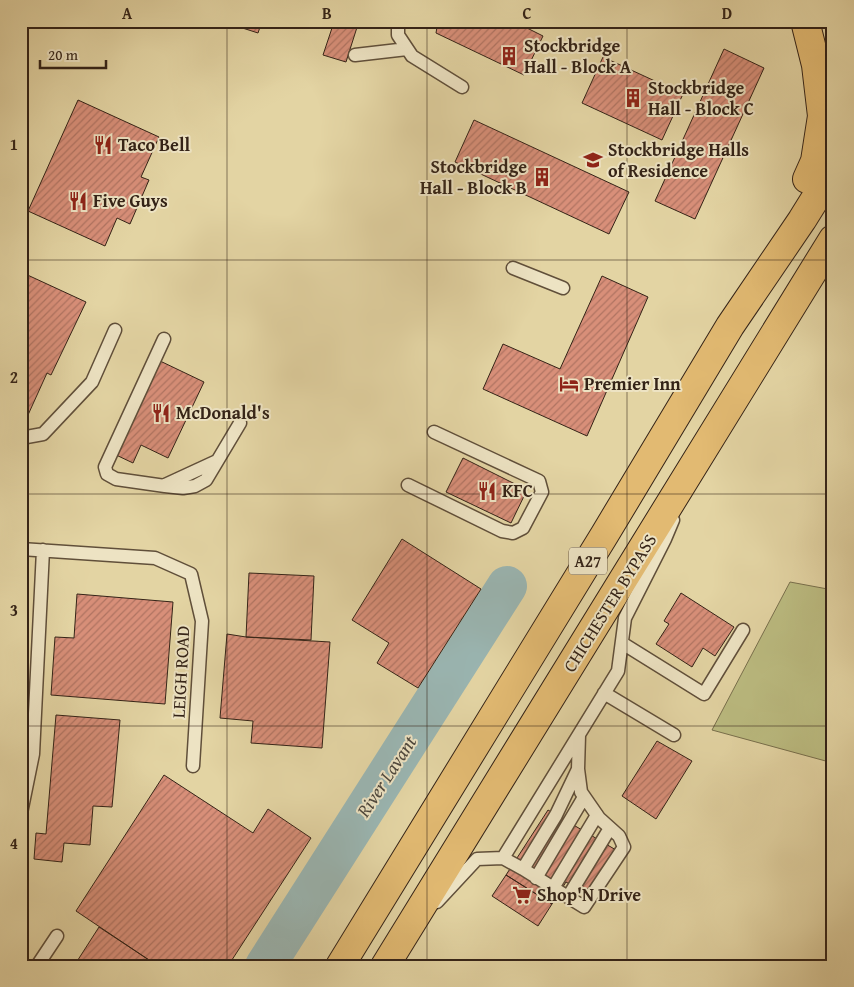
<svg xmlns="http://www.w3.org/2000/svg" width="854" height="987" font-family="'Gentium Book Plus',serif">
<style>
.green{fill:#bbbb80;stroke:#786f4c}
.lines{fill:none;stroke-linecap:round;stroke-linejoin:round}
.river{stroke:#9ab5b1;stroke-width:40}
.building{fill:url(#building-hatch);stroke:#342317}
.service-casing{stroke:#604f3a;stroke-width:15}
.trunk-casing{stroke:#342317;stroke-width:30}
.service{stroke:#ede3c3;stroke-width:12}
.trunk{stroke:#e2ba72;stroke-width:28}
.grid{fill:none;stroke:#342317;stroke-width:1;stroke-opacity:0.55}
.labels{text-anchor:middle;stroke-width:4;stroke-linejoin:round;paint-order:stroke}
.shield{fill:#ede3c3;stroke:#6c5d4b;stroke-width:1}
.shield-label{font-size:16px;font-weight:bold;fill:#342317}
.poi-label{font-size:18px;font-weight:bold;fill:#342317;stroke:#ede3c3;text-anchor:start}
.street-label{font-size:18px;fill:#342317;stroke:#ede3c3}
.water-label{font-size:19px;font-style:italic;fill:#4e483e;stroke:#ede3c3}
.neatline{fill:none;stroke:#342317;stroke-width:2}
.grid-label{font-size:16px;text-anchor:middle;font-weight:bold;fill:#342317}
</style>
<defs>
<pattern id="building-hatch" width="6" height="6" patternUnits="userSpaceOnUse" patternTransform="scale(1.25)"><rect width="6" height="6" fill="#d88f79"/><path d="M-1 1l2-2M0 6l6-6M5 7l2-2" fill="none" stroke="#b07462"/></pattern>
</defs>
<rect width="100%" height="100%" fill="#e3d4a3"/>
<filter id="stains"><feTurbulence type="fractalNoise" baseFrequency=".004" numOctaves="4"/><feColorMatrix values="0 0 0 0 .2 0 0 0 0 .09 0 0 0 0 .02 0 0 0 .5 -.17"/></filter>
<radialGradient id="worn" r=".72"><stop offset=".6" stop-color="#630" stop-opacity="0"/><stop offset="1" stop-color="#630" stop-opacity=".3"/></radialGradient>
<path class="green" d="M790 582 833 590V763L712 730Z"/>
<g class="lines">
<path class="river" d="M265 966 507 586"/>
</g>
<path class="building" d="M81 21H96L95 26Z
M231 21H262L258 33 230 24Z
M322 21H359L346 62 323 55 333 25Z
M438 21H513L543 36 524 75 436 33Z
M724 49 764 68 695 219 655 201Z
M603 57 683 94 662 140 582 103Z
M78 100 159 137 141 177 149 180 130 224 117 218 105 246 28 211Z
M474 120 629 192 609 234 455 162Z
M21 272 86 302 51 375 47 373 28 415 21 412Z
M602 276 648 297 587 436 483 389 503 344 560 369Z
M158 360 204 382 168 458 141 445 133 463 114 454Z
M463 458 527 490 511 523 446 492Z
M402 539 481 589 418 688 377 663 389 643 352 620Z
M249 573 314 576 311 640 246 637Z
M681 593 734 627 715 656 703 648 692 667 656 644 669 624 664 621Z
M77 594 173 602 165 704 51 695 55 637 74 638Z
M227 634 246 637 330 642 322 748 251 743 253 721 220 718Z
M56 715 120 720 112 807 93 806 90 845 64 843 62 862 34 859 36 833 46 834Z
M657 741 692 761 656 819 622 796Z
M164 775 253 833 268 809 311 838 228 966H158L76 911Z
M548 810 616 850 588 895 566 882 552 904 506 875Z
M506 875 552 904 538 926 492 896Z
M99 927 158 966H74Z"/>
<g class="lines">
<g class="service-casing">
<path id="service" d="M398 21V35L412 56 462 87
M355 55 407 49
M513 268 563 288
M164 339 105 467 107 474 116 479 165 486 183 488 195 486 206 480 240 423
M21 438 43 434 92 382 115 330
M165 485 217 461
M408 485 502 531 513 533 523 528 542 492 539 481 434 432
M21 549 155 558 191 574 202 621 193 766
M622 643 704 694 743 630
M604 693 674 735
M21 813 33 754 43 550
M503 858 523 869 556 815 578 769 579 735
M523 869 584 907 624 847 619 836 599 818 581 792 578 769
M536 878 584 797
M553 888 597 815
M568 897 610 828
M437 902 477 859 503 858 618 671 625 618 665 539 673 520
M37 966 57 936"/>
</g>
<g class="trunk-casing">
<path id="trunk" d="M805 21 816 65 822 116 815 161 807 179
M340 966 605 534 730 326 802 220 825 183 833 157
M385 966 833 239"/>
</g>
<use href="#service" class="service"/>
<use href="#trunk" class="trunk"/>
</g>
<path class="grid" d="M227 21V966M427 21V966M627 21V966M21 260H833M21 494H833M21 726H833"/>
<defs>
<g id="building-bare" transform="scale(1.5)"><path d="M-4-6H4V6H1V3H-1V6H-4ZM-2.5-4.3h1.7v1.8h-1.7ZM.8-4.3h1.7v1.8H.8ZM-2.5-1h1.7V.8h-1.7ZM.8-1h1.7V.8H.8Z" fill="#8f2418" stroke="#ede3c3" stroke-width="2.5" paint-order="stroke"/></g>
<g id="restaurant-bare" transform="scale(1.5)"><path d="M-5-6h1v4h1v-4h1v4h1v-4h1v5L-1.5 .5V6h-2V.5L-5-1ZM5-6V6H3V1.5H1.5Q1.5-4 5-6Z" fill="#8f2418" stroke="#ede3c3" stroke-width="2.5" paint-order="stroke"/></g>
<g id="university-bare" transform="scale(1.5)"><path d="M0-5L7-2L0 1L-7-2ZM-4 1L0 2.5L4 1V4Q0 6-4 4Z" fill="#8f2418" stroke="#ede3c3" stroke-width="2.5" paint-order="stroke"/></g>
<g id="hotel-bare" transform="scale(1.5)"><path d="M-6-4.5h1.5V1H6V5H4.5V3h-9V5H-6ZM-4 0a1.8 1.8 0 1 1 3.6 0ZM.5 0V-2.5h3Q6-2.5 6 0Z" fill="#8f2418" stroke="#ede3c3" stroke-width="2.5" paint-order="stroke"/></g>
<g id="supermarket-bare" transform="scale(1.5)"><path d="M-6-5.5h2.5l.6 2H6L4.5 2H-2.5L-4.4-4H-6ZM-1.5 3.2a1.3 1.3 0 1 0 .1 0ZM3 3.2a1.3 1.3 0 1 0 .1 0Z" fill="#8f2418" stroke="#ede3c3" stroke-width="2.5" paint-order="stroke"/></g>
</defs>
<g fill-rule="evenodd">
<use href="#building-bare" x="509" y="56"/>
<use href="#building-bare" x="633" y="98"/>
<use href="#restaurant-bare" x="103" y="145"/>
<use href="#university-bare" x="593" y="160"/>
<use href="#building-bare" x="542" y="177"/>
<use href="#restaurant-bare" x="78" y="201"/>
<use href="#hotel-bare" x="569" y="384"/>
<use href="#restaurant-bare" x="161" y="413"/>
<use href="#restaurant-bare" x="487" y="491"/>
<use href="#supermarket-bare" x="522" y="895"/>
</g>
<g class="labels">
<rect class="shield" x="569" y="547.5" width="38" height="27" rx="4"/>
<g class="shield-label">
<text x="588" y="567">A27</text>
</g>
<g class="poi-label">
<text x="524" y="52">Stockbridge<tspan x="524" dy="21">Hall - Block A</tspan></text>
<text x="648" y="94">Stockbridge<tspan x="648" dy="21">Hall - Block C</tspan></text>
<text x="118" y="151">Taco Bell</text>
<text x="608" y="156">Stockbridge Halls<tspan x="608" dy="21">of Residence</tspan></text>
<text x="527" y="173" text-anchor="end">Stockbridge<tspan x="527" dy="21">Hall - Block B</tspan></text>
<text x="93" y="207">Five Guys</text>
<text x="584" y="390">Premier Inn</text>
<text x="176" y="419">McDonald's</text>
<text x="502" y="497">KFC</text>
<text x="537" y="901">Shop'N Drive</text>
</g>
<g class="street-label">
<text transform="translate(610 603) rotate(-58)" y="6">CHICHESTER BYPASS</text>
<text transform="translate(181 672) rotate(-87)" y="6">LEIGH ROAD</text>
</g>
<g class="water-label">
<text transform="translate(386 776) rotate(-57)" y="7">River Lavant</text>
</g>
</g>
<rect width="854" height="987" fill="none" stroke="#e3d4a3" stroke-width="55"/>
<path d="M40 60v8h66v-8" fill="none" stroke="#342317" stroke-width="2.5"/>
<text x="48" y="60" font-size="15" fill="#342317" stroke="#ede3c3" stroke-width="4" paint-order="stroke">20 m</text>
<rect x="28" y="28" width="798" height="932" class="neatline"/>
<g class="grid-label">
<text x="127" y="19">A</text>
<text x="327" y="19">B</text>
<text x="527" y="19">C</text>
<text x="727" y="19">D</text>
<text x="14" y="150">1</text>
<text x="14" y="383">2</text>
<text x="14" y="616">3</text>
<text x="14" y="849">4</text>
</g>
<rect width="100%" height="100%" filter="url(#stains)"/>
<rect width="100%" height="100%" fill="url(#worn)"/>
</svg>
